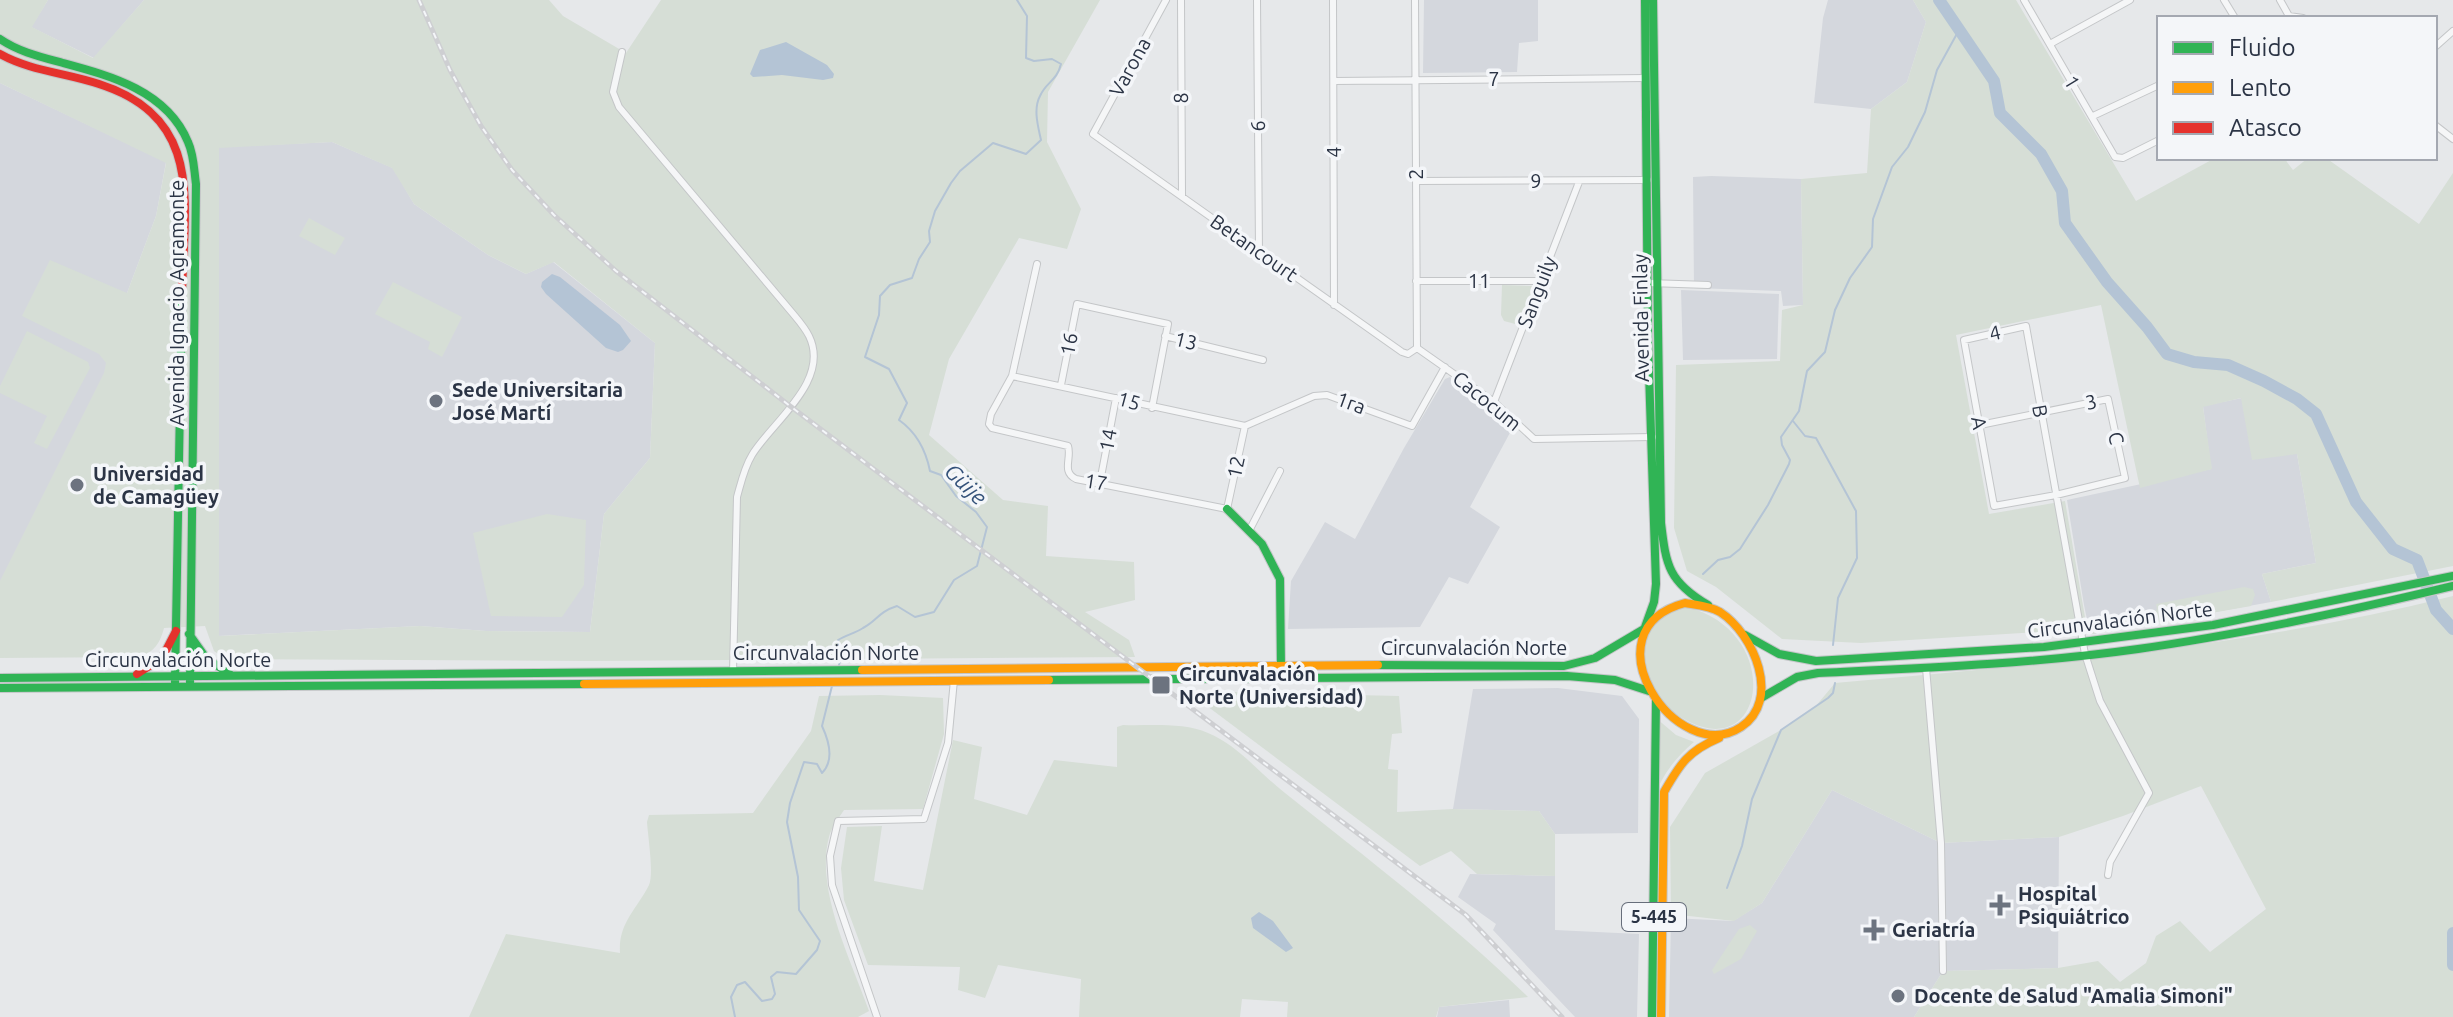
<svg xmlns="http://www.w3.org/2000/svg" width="2453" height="1017" font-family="Ubuntu,sans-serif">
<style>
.built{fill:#d4d7dd}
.green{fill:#d6ded6;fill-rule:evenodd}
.water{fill:#b4c4d5}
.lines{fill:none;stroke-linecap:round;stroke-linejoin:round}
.stream{stroke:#b4c4d5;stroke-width:2}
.river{stroke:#b4c4d5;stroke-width:12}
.street-casing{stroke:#c4c6c8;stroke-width:8}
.fast-casing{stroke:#c4c6c8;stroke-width:10}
.slow-casing{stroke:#c4c6c8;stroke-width:10}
.jam-casing{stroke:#c4c6c8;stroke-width:10}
.street{stroke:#f5f6f7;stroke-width:6}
.fast{stroke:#30b455;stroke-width:8}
.slow{stroke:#ff9f0a;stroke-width:8}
.jam{stroke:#e5322d;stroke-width:8}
.rail-casing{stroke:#cecfd2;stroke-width:5}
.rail{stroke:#f4f6f9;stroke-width:2;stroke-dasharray:6;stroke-linecap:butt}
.poi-dot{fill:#6c737f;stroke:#f4f6f9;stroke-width:3}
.labels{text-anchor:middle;stroke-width:7;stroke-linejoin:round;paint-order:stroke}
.shield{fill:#f4f6f9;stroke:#676e7b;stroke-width:2}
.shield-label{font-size:18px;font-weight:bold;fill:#2b3445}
.street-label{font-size:20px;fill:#2b3445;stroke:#f4f6f9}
.poi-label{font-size:20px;font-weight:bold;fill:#2b3445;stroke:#f4f6f9;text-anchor:start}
.water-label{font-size:22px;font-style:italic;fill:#34527a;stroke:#f4f6f9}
</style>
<rect width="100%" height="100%" fill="#e6e8ea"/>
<path class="built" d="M48 0H144L94 58 31 27Z
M1424 0H1538V41L1519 43 1517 72 1423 73Z
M1828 0H1913L1926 22 1907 82 1871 109 1814 103 1823 18Z
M0 83 166 162 156 216 127 293 168 314 0 658Z
M332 142 393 168 414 204 488 255 526 274 553 262 655 343 650 458 604 514 590 632 486 631 420 626 218 636 219 147Z
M1711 176 1801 179 1803 305 1783 306 1781 291 1694 288 1693 177Z
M1681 290 1779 294 1777 359 1683 360Z
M1450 377 1512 429 1470 507 1500 527 1468 584 1449 577 1420 627 1288 629 1291 581 1325 522 1355 539 1404 448 1445 379Z
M2242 398 2297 454 2316 563 2262 574 2271 602 2092 634 2089 629 2084 605 2067 500 2211 469 2203 406Z
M1558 688 1622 696 1639 719 1638 833 1555 834 1539 811 1453 809 1473 689Z
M1832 790 1941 843 2059 837 2058 968 1943 971 1914 1017H1669L1671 918 1733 921 1762 903Z
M1470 874 1555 876V930L1639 934 1637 1017H1575L1493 930 1496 924 1458 897Z
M1509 1000 1510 1017H1437L1439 1007Z"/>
<path class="green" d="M0 0H48L32 27 93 58 144 0H549L563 16 626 53 661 0H1100L1048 92 1047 142 1081 209 1067 249 1019 238 949 359 929 435 1003 500 1048 506 1046 556 1134 562 1135 600 1085 612 1129 640 1135 657 589 661 225 659 214 651 205 626 164 628C160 643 155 651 140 657L0 658V581L104 373 106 363 99 354 22 316 50 260 127 293 156 216 166 163 0 83ZM332 142 392 168 414 204 488 255 526 274 554 262 655 343 650 458 604 514 590 632 486 631 420 626 219 636V148Z
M1913 0H2016L2136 201 2215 158H2284L2293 170 2308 158H2326L2419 224 2453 173V566L2271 602 2262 574 2316 563 2297 454 2252 460 2241 398 2203 407 2212 469 2140 488 2101 305 1956 335 1989 514 2065 501 2087 629 1861 643 1782 639 1716 587 1687 571 1674 528 1676 365 1780 361 1782 310 1803 305 1801 179 1867 173 1871 109 1907 82 1926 22Z
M309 218 345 238 335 255 299 236Z
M393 282 462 317 442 357 428 349 430 342 375 314Z
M1502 285 1536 286 1519 325 1504 321 1501 315Z
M27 331 88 362 90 368 47 449 34 443 47 416 0 393V386Z
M547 514 586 520 584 585 562 617 491 616 473 533Z
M2244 587 2253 589 2255 595 2251 606 2092 634 2088 620 2110 614 2111 619 2157 610 2156 604Z
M2453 596V1017H1914L1943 971 2058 968 2098 961 2120 982 2146 963 2156 936 2180 921 2210 952 2266 909 2201 786 2123 816 2059 837 1941 843 1832 790 1762 903 1734 921 1671 914 1670 827 1705 773 1781 730 1815 707 1835 683C2044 664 2249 647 2453 596Z
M1687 607C1785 632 1766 766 1684 719 1642 695 1646 675 1643 631L1662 614Z
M1187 691 1399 696 1402 733 1392 734 1388 769 1398 770 1397 812 1453 809 1539 811 1555 834V876L1477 874 1451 851 1420 866Z
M880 695 943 698 944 734 923 809 844 810C839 818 831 828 829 837 815 890 851 960 869 1011L858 1017H469L506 934 620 953C618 923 637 909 649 885 654 874 648 837 647 822L649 815 753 813 811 731 819 696Z
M1656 718 1676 735 1694 742C1675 758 1665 772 1655 794Z
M1123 725C1150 726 1183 722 1208 733 1238 745 1260 774 1285 793 1368 859 1452 923 1528 997L1439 1007 1436 1017H1287L1288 1002 1242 999 1240 1017H1079L1081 979 998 965 985 998 958 990 960 967 868 965 844 900 841 868 847 827 882 826 874 881 923 890 953 740 982 747 974 799 1027 815 1054 760 1117 767V727Z
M1750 925 1757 931 1741 959 1714 974 1712 970 1739 929Z"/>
<path class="water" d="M786 42 827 65 834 74 833 78 823 80 782 75 753 77 750 74 760 50Z
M552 274 560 277 620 325 631 341 623 350 618 352 606 348 546 294 541 287 542 282Z
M1259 912 1273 921 1293 948 1286 952 1253 928 1251 918Z"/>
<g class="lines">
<path class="stream" d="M1793 421 1805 436 1816 438 1856 511 1857 558 1838 598 1833 645
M1703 574 1718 560 1730 557 1740 549 1768 505 1789 464 1790 460 1782 445 1781 437 1799 411 1807 371 1825 352 1835 310 1850 278 1872 247 1873 219 1892 167 1908 147 1925 112 1937 70 1959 30
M839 665 841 657 838 640C847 635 855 633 863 628 877 621 878 612 897 606L915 617 934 612 954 580 977 566 987 527 976 512 956 496 941 475 930 471C926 451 916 432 899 420L907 403 889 369 865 357 879 315 880 296 890 285 912 278 919 259 930 242 929 231 935 211 951 183 960 171 993 143 1026 154 1041 140C1038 126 1033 109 1040 96 1046 82 1057 81 1061 64L1052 59 1034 61 1026 58 1027 16 1017 0
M1727 888 1742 846 1752 799 1781 730 1828 698 1833 693 1835 683
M735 1017 731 997 737 985 745 982 762 1001 772 999 775 994 771 977 777 972 796 974 817 950 820 941 799 910 798 877 787 822 790 803 804 762 817 764 822 773C835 760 829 741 822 726L832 686"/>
<path class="river" d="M1939 0 1994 81 2000 113 2041 154 2062 191 2065 223 2107 282 2147 327 2167 354 2194 362 2228 365 2264 381 2297 399 2316 414 2356 502 2393 549 2417 560 2436 610 2453 629
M2453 933V965"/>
<g class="street-casing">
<path id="street" d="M1166 0 1093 134 1402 352 1408 354 1417 348
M1181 0 1182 196
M1257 0 1259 251
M1333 0 1334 305
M1415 0 1417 348
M2024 0 2115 157 2123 158 2159 140
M2224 0 2235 18
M2280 0 2289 16
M2286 18 2289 16 2303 18
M2050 44 2130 0
M2435 47 2453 31
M622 52 613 92 619 107 794 315C799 321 805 328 809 336 831 381 772 422 752 455 744 468 741 483 737 497L733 672
M1334 81 1646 78
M2093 116 2159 85
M2435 125 2453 139
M1416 181 1648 180
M1037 264 1012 376 991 414 989 424 992 428 1068 446C1072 458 1061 472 1076 479L1227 509 1245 426
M1416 281H1541
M1649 283 1708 285
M1165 336 1263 360
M1417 348 1494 402 1534 439 1653 437
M1012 376 1245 426
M1061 385 1077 304 1168 324 1152 408
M1494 402 1579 182
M1980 425 2108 399 2125 478 2056 495 1994 506 1964 340 2026 326 2085 654 2100 701 2149 793 2110 862 2108 875
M1245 426 1314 396 1327 395 1412 426 1445 367
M1100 482 1116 398
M1249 531 1280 471
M1926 668 1941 843 1943 971
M877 1017 832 885 830 856 838 821 924 819 948 743 954 680"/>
</g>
<g class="fast-casing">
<path id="fast" d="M1645 0 1648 342 1656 584 1654 602 1645 627
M1653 0 1661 523C1666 566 1669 582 1708 605
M0 39C19 52 41 57 63 63 111 76 167 91 188 142 194 155 194 170 196 184L190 683
M1227 509 1262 544 1280 579 1281 669
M189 634 206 658 231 675
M1745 635 1779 654 1816 661 2044 647 2213 625 2453 576
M1378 665 1564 666 1595 658 1644 629
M0 678 862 670
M1049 680 1567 676 1615 680 1649 691
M175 682 182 293
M0 688 584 684
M1761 698 1797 677 1818 673C1925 668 2032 664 2138 649 2244 634 2349 611 2453 586
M1652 1017 1656 701"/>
</g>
<g class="slow-casing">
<path id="slow" d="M1685 603C1697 605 1710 606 1720 612 1754 634 1782 700 1741 727 1677 769 1584 630 1685 603Z
M862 670 1378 665
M584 684 1049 680
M1661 1017 1664 792C1680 764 1688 751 1719 738"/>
</g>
<g class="jam-casing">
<path id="jam" d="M0 54C30 71 67 73 99 84 205 118 184 203 182 293
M137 674 162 658 176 631"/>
</g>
<use href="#street" class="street"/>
<use href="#fast" class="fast"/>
<use href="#slow" class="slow"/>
<use href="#jam" class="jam"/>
<g class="rail-casing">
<path id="rail" d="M419 0 450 70 481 126 512 170 554 215 616 271 790 406 1466 915 1562 1017"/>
</g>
<use href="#rail" class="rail"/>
</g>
<g class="poi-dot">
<circle cx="436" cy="401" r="8"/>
<circle cx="77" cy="485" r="8"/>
<rect x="1151" y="675" width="20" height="20" rx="4"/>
<path d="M1996 893h8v8h8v8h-8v8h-8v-8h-8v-8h8z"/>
<path d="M1870 918h8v8h8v8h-8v8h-8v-8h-8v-8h8z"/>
<circle cx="1898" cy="996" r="8"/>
</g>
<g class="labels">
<rect class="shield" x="1622" y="903" width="64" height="28" rx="6"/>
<g class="shield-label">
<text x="1654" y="923">5-445</text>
</g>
<g class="street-label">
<text transform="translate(1130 67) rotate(-61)" y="7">Varona</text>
<text transform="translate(1494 79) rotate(-1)" y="7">7</text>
<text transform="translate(2072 82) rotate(59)" y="7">1</text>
<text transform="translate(1181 98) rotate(-91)" y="7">8</text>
<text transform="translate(1258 126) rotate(-91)" y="7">6</text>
<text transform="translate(1334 152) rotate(-90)" y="7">4</text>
<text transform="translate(1416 174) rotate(-90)" y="7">2</text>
<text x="1536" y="188">9</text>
<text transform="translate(1254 248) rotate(35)" y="7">Betancourt</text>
<text x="1479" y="288">11</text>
<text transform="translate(1537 292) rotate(-69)" y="7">Sanguily</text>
<text transform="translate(177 303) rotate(-90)" y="7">Avenida Ignacio Agramonte</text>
<text transform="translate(1641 318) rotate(-91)" y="7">Avenida Finlay</text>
<text transform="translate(1995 333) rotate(-13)" y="7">4</text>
<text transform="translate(1186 341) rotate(14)" y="7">13</text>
<text transform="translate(1069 344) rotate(-79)" y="7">16</text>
<text transform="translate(1129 401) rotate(15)" y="7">15</text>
<text transform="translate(1487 401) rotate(39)" y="7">Cacocum</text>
<text transform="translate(2091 402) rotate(-12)" y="7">3</text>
<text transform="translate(1351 403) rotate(20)" y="7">1ra</text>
<text transform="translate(2040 411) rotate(80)" y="7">B</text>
<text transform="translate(1979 423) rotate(80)" y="7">A</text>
<text transform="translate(2116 438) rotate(78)" y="7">C</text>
<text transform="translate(1108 440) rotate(-79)" y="7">14</text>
<text transform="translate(1236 467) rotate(-78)" y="7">12</text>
<text transform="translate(1096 482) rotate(9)" y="7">17</text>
<text transform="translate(2120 620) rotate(-7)" y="7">Circunvalación Norte</text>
<text x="1474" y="655">Circunvalación Norte</text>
<text x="826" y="660">Circunvalación Norte</text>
<text x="178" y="667">Circunvalación Norte</text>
</g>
<g class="poi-label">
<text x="452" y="397">Sede Universitaria<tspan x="452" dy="23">José Martí</tspan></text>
<text x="93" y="481">Universidad<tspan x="93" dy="23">de Camagüey</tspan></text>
<text x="1179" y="681">Circunvalación<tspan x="1179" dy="23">Norte (Universidad)</tspan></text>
<text x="2018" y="901">Hospital<tspan x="2018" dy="23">Psiquiátrico</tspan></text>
<text x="1892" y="937">Geriatría</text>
<text x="1914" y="1003">Docente de Salud "Amalia Simoni"</text>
</g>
<g class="water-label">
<text transform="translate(966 484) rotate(44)" y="8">Güije</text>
</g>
</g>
<rect x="2157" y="16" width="280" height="144" fill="#f4f6f9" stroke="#a4a8b1" stroke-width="2"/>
<rect x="2173" y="42" width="40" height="12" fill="#30b455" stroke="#a4a8b1" stroke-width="2"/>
<text x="2229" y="56" font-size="24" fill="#2b3445">Fluido</text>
<rect x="2173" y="82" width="40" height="12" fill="#ff9f0a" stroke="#a4a8b1" stroke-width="2"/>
<text x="2229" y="96" font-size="24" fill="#2b3445">Lento</text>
<rect x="2173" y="122" width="40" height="12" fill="#e5322d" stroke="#a4a8b1" stroke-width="2"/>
<text x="2229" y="136" font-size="24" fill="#2b3445">Atasco</text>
</svg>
